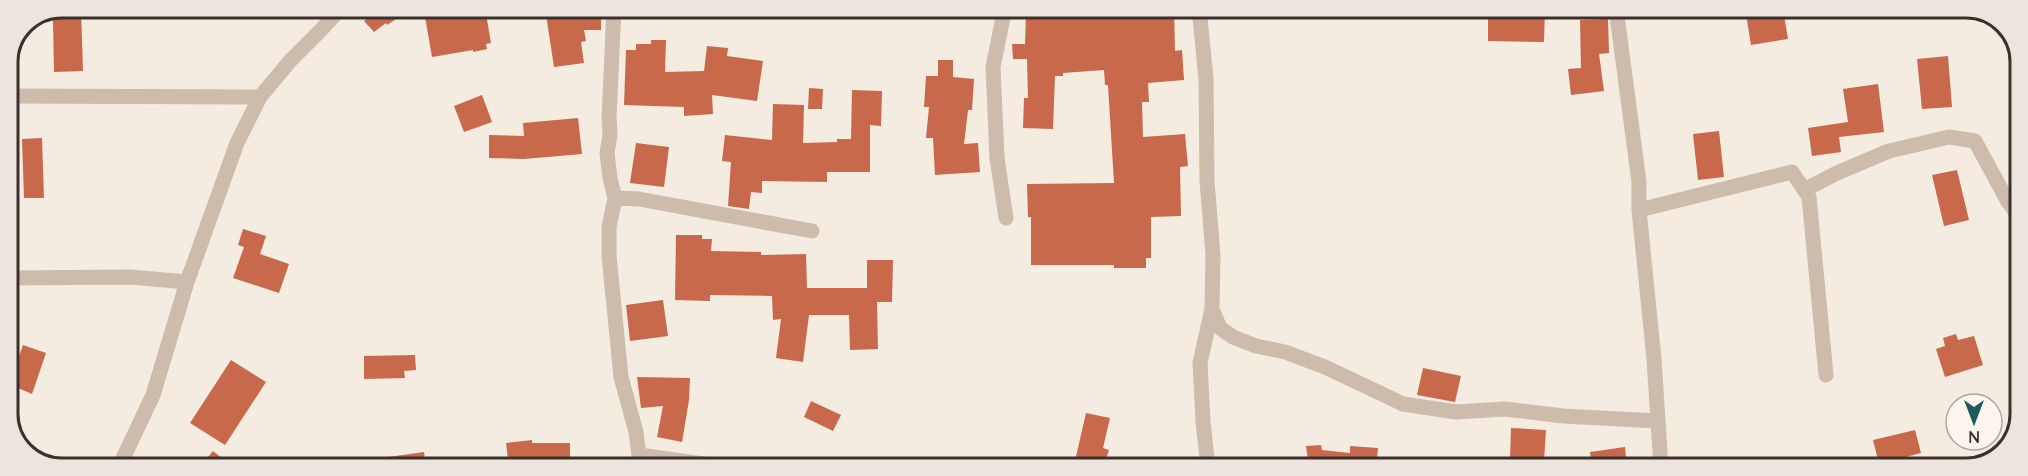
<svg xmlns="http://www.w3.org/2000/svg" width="2028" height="476" font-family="Quicksand,sans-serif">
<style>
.building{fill:#c8694b}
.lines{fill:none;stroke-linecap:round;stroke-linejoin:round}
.minor{stroke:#cdbbac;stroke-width:15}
.rim{fill:none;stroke:#3b302b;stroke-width:3}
</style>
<rect width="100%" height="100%" fill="#f4ebe1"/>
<path class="building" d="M375 8H412L387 25 386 23 374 32 364 21 377 11Z
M436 8H485L491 43 486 44 487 49 473 52V50L432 57 424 11 437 9Z
M545 8H601V30H584L586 41 581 42 584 63 554 67Z
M1041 8H1174L1175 51 1182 50 1184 80 1148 83 1149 102H1142L1143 137 1185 134 1188 166 1180 167 1181 216 1151 217V258H1146V268H1114V265H1031V217H1028L1027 184 1114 183 1108 85H1105L1104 70 1063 73V76H1055L1053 129 1023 128 1024 98H1028L1027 59H1013L1012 44H1025L1026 13 1041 14Z
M1488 8H1545L1544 42 1488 41Z
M1745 8 1783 9 1788 39 1751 45Z
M81 10 83 71 54 72 53 19H56V14H61V11Z
M1608 19 1609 53 1599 54 1604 91 1571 95 1568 69 1581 68 1580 20Z
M651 40H666L665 72 704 71 707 46 728 48 727 56 763 61 757 101 712 95 713 114 684 116V107L624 105 626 50H636V44H651Z
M1948 56 1952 107 1922 109 1917 59Z
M938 60H953V77L974 79 972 110H968L964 144 978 143 980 172 935 175 933 138H926L929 107H924L926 76H938Z
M1878 84 1884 132 1839 137 1841 152 1812 156 1808 128 1848 122 1843 89Z
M809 88 823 89 822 109H808Z
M852 90 882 91 881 126 870 125V172H827V182L762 181V193L751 192 749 209 728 206 731 162 722 161 725 135 772 140 773 104 804 105 803 143 837 142V139H851Z
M482 95 492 122 464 132 454 106Z
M578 118 582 154 524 159 489 158V135L524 136 523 123Z
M1719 131 1724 177 1698 180 1693 134Z
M42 138 44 198H24L22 139Z
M636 143 669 147 664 187 630 183Z
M1957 170 1969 220 1944 226 1932 175Z
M243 229 266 236 260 254 289 264 279 293 233 278 244 247 238 245Z
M676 235H702V239H712L711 251 761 252V255L806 254 807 288H867V260H893L892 302H877L878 349 850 350 849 315H809L803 362 776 358 781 319 773 320 772 296 710 295V301L675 300Z
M663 300 668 336 630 341 626 305Z
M1956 334 1958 340 1974 336 1983 365 1945 377 1936 349 1945 346 1943 338Z
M23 345 46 353 32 394 9 384Z
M415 355 416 370 404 371 405 378 364 379V356Z
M231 360 266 382 225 445 190 423Z
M1423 368 1461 376 1455 402 1417 395Z
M637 377 690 378 689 400 682 442 657 437 663 406 641 408Z
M811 401 841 415 833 431 804 417Z
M1086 413 1110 418 1103 448 1109 450 1103 468H1079L1080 463 1075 461Z
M1511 428 1546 430 1544 461 1510 460Z
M1915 430 1921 453 1879 464 1873 440Z
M532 440V443H570V468H509L506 443Z
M1321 445 1322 450 1350 453V446L1378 448 1376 468H1342V465L1309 468 1306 446Z
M1625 447 1627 468H1592L1590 452Z
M213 451 233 467H200Z
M424 452 426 468H375L374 459Z"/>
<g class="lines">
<path class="minor" d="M614 8 609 118 610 135 607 153 610 178 615 198 609 227V256L621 377 636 432 639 455 637 468
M1005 8 993 67 997 158 1006 218
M1199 8 1206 79 1207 181 1213 255 1212 309 1220 328 1233 337 1256 346 1285 352 1325 367 1403 404 1456 412 1505 409 1563 416 1658 421
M1616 8 1639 182V210L1654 359 1661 468
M8 96 260 97
M1804 190 1837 173 1889 151 1949 137 1975 141 2007 200 2020 218
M615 198 639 199 812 231
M1639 210 1792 172 1809 197 1826 375
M8 278 130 277 187 282
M639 455 732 468
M119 467 153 395 187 282 237 143 260 97 290 61 320 31 341 8
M1208 468 1203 421 1200 363 1212 309"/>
</g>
<path d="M0 0H2028V476H0ZM62 18H1966A44 44 0 0 1 2010 62V414A44 44 0 0 1 1966 458H62A44 44 0 0 1 18 414V62A44 44 0 0 1 62 18Z" fill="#ece5de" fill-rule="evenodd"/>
<path class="rim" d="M62 18H1966A44 44 0 0 1 2010 62V414A44 44 0 0 1 1966 458H62A44 44 0 0 1 18 414V62A44 44 0 0 1 62 18Z"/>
<g transform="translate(1974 422) rotate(180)"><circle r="28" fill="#fbf5ee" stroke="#aea6a0" stroke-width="1.5"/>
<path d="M0-4.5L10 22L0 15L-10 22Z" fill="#1f5a5e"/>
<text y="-9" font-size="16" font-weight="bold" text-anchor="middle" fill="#3b302b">N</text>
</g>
</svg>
